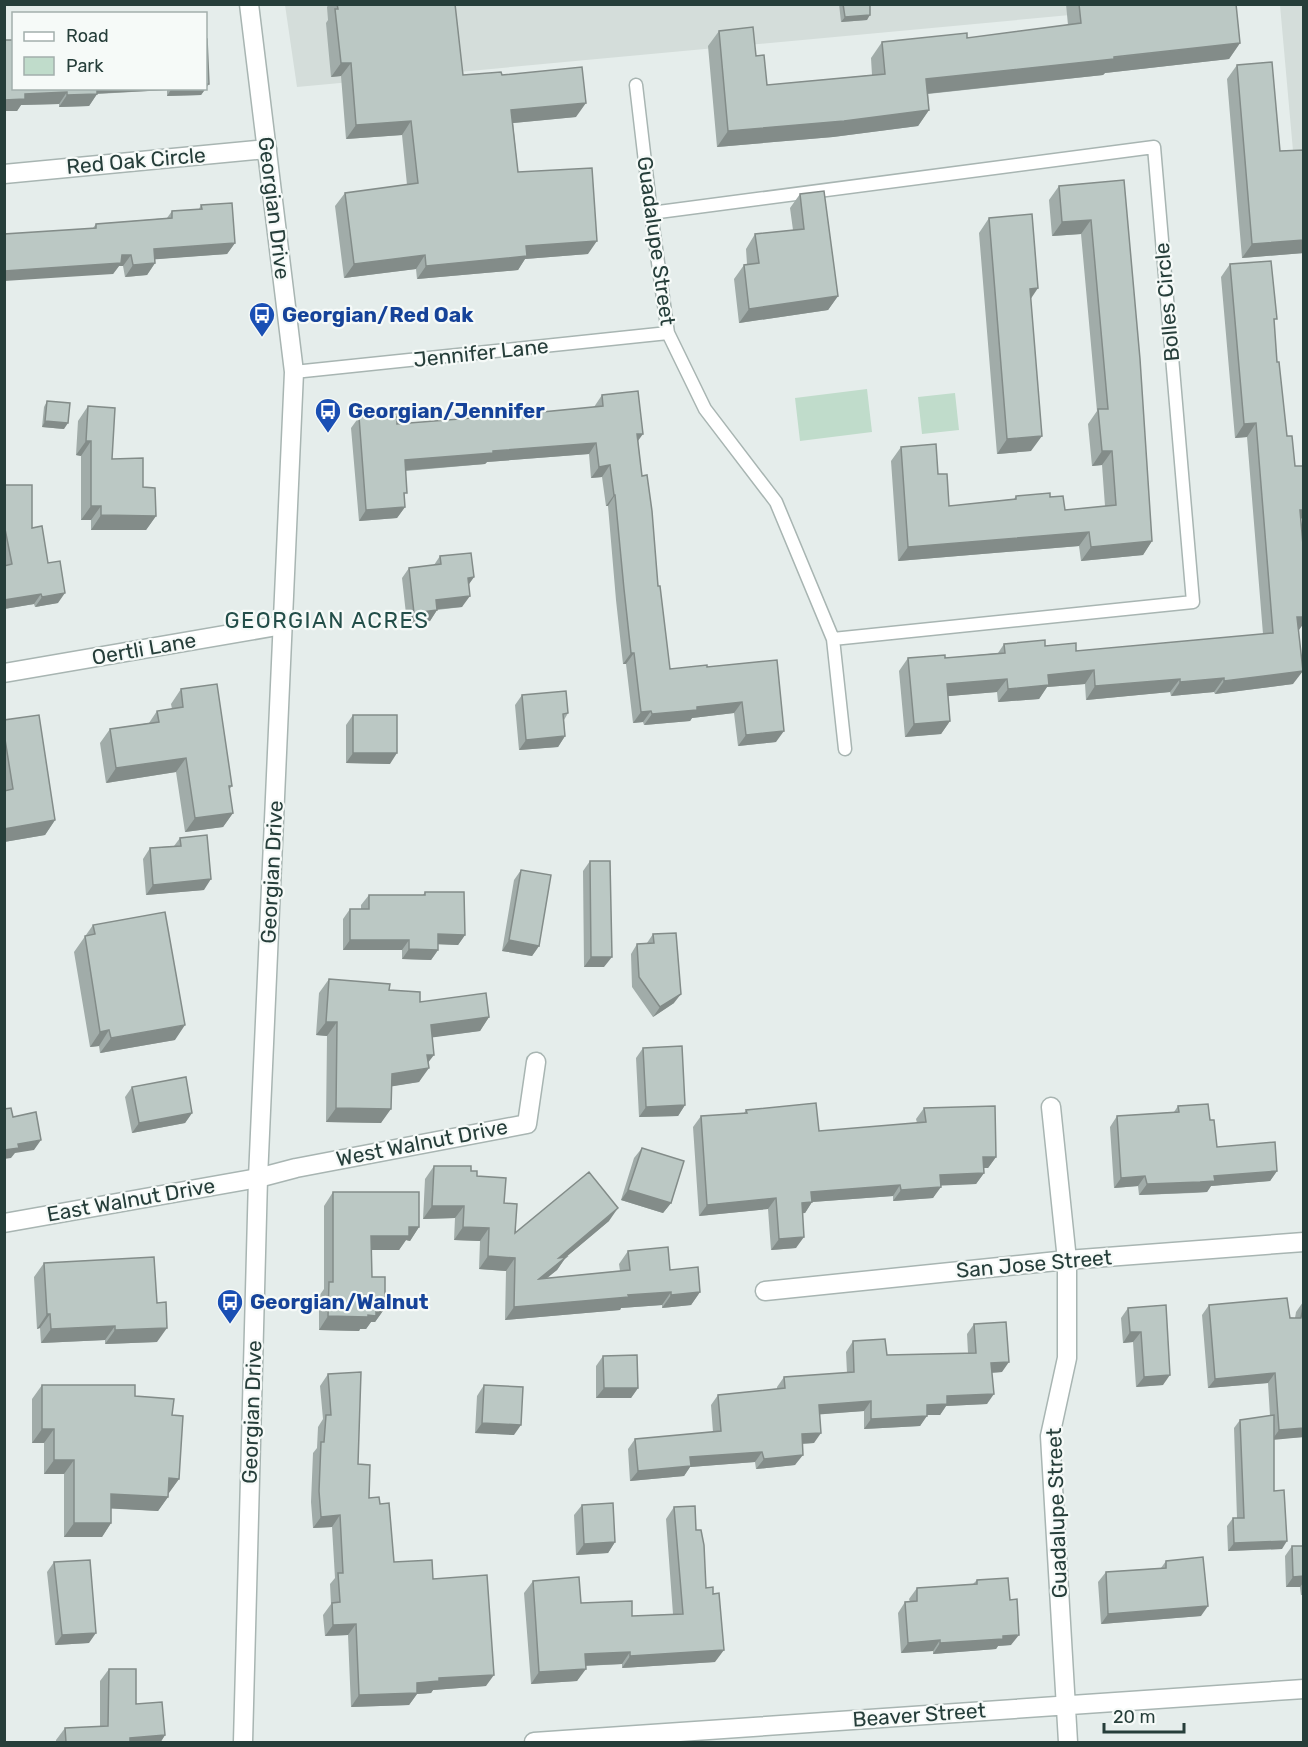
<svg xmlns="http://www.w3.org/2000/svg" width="1308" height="1747" font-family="Rubik,sans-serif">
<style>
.built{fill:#d4ddda}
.green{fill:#c0dccb}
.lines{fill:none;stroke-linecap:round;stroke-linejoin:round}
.service-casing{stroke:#a8b5b2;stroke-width:15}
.minor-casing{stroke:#a8b5b2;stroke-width:21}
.tertiary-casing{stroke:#a8b5b2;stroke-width:21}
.service{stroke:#fff;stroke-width:12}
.minor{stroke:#fff;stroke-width:18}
.tertiary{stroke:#fff;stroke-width:18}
.wall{fill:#a1aca9}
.shaded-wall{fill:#838c89}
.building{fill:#bbc8c4;stroke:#838c89;stroke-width:1.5}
.labels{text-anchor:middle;stroke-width:4.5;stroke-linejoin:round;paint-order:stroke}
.street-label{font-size:21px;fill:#263e3a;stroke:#f6faf8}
.transit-label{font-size:21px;font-weight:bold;fill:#164399;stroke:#f6faf8;text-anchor:start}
.neighbourhood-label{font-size:22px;letter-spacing:1.5px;fill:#234e49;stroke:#f6faf8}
</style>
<rect width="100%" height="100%" fill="#e5edeb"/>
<path class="built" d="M285 5H1178L297 87Z
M1280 5H1303V263Z"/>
<path class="green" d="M867 389 872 432 800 441 795 398Z
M955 393 959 430 922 434 918 397Z"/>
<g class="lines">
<g class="service-casing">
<path id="service" d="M636 85 651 213 668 333 705 409 776 502 833 639 845 749
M651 213 1154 147 1193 602 833 639
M294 372 668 333"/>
</g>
<g class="minor-casing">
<path id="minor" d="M4 174 267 149
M4 673 283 625
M1051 1107 1067 1260V1358L1050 1436 1068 1742
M4 1223 258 1178 296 1168 527 1124 536 1062
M765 1291 1067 1260 1304 1242
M534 1742 1304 1689"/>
</g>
<g class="tertiary-casing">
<path id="tertiary" d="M243 1742 258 1178 294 372 249 4"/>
</g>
<use href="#service" class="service"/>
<use href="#minor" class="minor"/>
<use href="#tertiary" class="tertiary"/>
</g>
<path class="wall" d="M329 4H455L463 75H502L576 117 513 123 518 172 588 254 525 259 518 270 417 279 416 269 344 278 335 206 345 193 407 185 402 135 346 139 341 76 331 77 326 23 328 20 327 7Z
M839 4H870L867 20 841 22Z
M1066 4H1236L1240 43 1229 59 1105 73 1103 75 928 94 929 110 918 126 833 137 717 147 708 46 719 31 756 56 767 85 872 75 871 58 882 42 967 38 1068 25Z
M4 40 14 88H206L201 95 167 96V90L97 94 89 106 59 107V104L21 105 17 111H4Z
M1237 65 1280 151 1304 150V253L1242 258 1227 79Z
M1124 180 1152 541 1143 555 1081 561 1079 546 898 561 891 461 901 447 938 474 949 506 1014 499 1016 496 1050 497 1065 510 1105 506 1102 465 1092 466 1088 424 1097 411 1081 234 1052 236 1049 200 1059 186Z
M800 194 838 296 828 310 739 323 734 279 744 265 747 264 746 249 755 234 793 230 790 208Z
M201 205 235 243 227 254 155 259V263L147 275 125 277 123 266H119L113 274 93 228 96 224 167 218 172 211 199 209Z
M989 218 1031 451 997 454 979 233Z
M1230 264 1274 323 1277 362 1287 436 1295 466 1304 469V515L1301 519 1299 630 1293 684 1215 694 1214 692 1171 696 1170 692 1086 700 1085 684 1047 687 1039 699 998 702 997 692 948 696 950 721 941 734 905 737 899 671 908 658H945L998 653 1004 644 1045 646 1076 651 1263 634 1247 437 1235 438 1221 277Z
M602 395 638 440 642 476 670 669 707 667 777 660 776 742 738 746 734 713 692 718 690 721 644 725 643 722 633 723 626 664H623L616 600 608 506H606L602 477 591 478 589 454 487 462 485 464 406 471 404 498 405 507 397 518 359 521 351 428 359 417 397 424 511 415 594 407Z
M47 401 64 429 42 427 44 407Z
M88 406 112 459 143 487 156 516 146 530H91V520H81V456L76 455 78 421Z
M4 485 32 528 48 563 58 603 35 607 34 604 4 609Z
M440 556 474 577 468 585 462 607 437 610 430 621 407 623 402 578 409 568 434 565Z
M181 689 232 786 229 790 233 813 223 827 185 832 176 772 106 783 100 743 110 729 149 723 157 711 172 709 171 704Z
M522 695 568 713 564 720 565 736 558 747 519 750 515 705Z
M353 715 390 764 346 763V725Z
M4 720 55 820 45 835 4 842Z
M180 838 204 890 146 895 143 859 150 848 174 846Z
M590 861 604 967H584L583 871Z
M521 870 539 946 532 956 502 951 514 880Z
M425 892 465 935 458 945 438 944V950L431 960 402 959V950H343V919L350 909H361V905L369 895H423Z
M93 925 175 1040 100 1053 99 1046 90 1047 74 952Z
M653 934 674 1003 653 1017 632 987 631 954 637 944 647 943Z
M329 979 389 990 420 1002 489 1017 480 1031 432 1037 428 1062 419 1082 392 1086 381 1123 326 1122 327 1036 316 1035 319 993Z
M643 1048 685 1105 678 1116 639 1117 636 1058Z
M132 1087 192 1113 185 1123 132 1133 125 1097Z
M1178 1106 1210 1120 1217 1147 1277 1171 1270 1181 1211 1186 1207 1192 1193 1193 1139 1195 1138 1186 1114 1188 1110 1127 1117 1116 1174 1112Z
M924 1108 996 1157 988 1168H984V1173L976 1184 940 1185 933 1198 893 1201V1196L812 1202 805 1213H803L796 1248 771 1250 768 1209 699 1216 693 1127 701 1116 744 1113 746 1110 819 1131 917 1123 916 1119Z
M642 1148 671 1203 663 1213 621 1200 634 1158Z
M434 1166 471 1171 477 1176 504 1203 515 1233 609 1221 566 1257 557 1270 546 1278 620 1271 619 1264 628 1251 670 1270 700 1292 691 1305 662 1308V1305L621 1308 620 1310 505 1320 506 1271 479 1269 480 1241 454 1240 455 1218 423 1219 425 1179Z
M333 1192 419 1227 410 1241 406 1240 399 1250H372V1277L385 1308 375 1322H371L366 1329H360L359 1331 319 1330V1296L324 1289V1206Z
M44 1263 157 1342 105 1344V1340L41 1343 40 1328 37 1329 34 1277Z
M1303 1302 1304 1437 1274 1439V1491L1282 1549 1228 1551 1227 1526 1233 1518H1237L1234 1428 1240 1420 1270 1416 1268 1383 1208 1388 1202 1315 1209 1305 1295 1318 1296 1312Z
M1166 1305 1163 1385 1136 1387 1133 1342 1123 1343 1121 1318 1128 1308Z
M974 1324 1002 1372 992 1373 987 1404 946 1406 940 1415H927L920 1426 864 1429V1411L820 1414 814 1443 802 1444 795 1465 756 1469 755 1462 690 1467 684 1476 630 1481 628 1449 635 1439 713 1432 711 1405 718 1395 777 1389V1387L784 1377 847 1373 846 1352 853 1341 887 1355 968 1353 967 1334Z
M603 1356 638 1388 631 1398H596V1366Z
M328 1374 369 1498 380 1504 394 1562 433 1579 486 1686 433 1690 431 1693 417 1694 409 1705 351 1707 348 1635 325 1636 323 1615 331 1604 330 1584 335 1578 332 1527 313 1528 311 1502 313 1453 317 1448 318 1427 323 1419 320 1386Z
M42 1385 135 1396 172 1415 179 1479 168 1493V1497L158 1511 111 1508V1523L102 1537H64V1474H44V1443H32V1399Z
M484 1385 514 1435 475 1433 477 1396Z
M582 1505 615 1542 608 1553 576 1555 574 1515Z
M674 1507 696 1530 706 1588 715 1662 622 1668V1664L585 1666 577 1681 531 1684 524 1593 533 1581 581 1603 632 1616 673 1614 666 1519Z
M1292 1546H1304V1595H1301L1300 1587H1286L1285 1556Z
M1166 1561 1201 1616 1101 1624 1098 1582 1106 1572 1161 1568Z
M54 1562 89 1643 55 1645 47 1572Z
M977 1580 1011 1645 998 1646 996 1649 933 1654V1651L901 1653 898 1613 905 1602H910L909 1599 917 1588 973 1584Z
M109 1669 136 1704 165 1735 160 1743H56V1740L65 1728 100 1727V1681Z"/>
<path class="shaded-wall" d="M870 15 867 20 841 22 845 17Z
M1240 43 1229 59 1105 73 1103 75 915 95 926 79Z
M341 63H351L341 76 331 77Z
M206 84H209L201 95 167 96 172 88H206Z
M93 88H168L167 90 89 94Z
M67 92 59 104 21 105 17 111H4V100L25 94Z
M97 94 89 106 59 107 67 95Z
M586 103 576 117 502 124 511 110Z
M929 110 918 126 833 137 717 147 728 131Z
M411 121 402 135 346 139 356 125Z
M1091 220 1081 234 1052 236 1062 222Z
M1304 240V253L1242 258 1252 244Z
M597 241 588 254 525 259 518 270 417 279 426 266 526 246Z
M235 243 227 254 146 260 154 249Z
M122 255H131L123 266H119L113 274 4 281V271Z
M425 255 416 269 344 278 354 264Z
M155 263 147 275 125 277 133 265Z
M1038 288 1028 303 1030 289Z
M838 296 828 310 739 323 749 309Z
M45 421 68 423 64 429 42 427Z
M1256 423 1247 437 1235 438 1244 424Z
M637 434H643L635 445Z
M1042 436 1031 451 997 454 1007 439Z
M86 441H91L81 456 76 455Z
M596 443 589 454 487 462 485 464 397 471 405 460 493 451Z
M1102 451H1112L1102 465 1092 466Z
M610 465 602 477 591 478 599 467Z
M614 495H615L608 506H606Z
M91 506H101L91 520H81Z
M405 507 397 518 359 521 366 510Z
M1300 510H1304V515L1298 523Z
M101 515 156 516 146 530H91Z
M1089 532 1079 546 898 561 908 547Z
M1152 541 1143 555 1081 561 1091 547Z
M474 577 467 587 468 578Z
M65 593 58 603 35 607 42 597Z
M41 594 34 604 4 609V600Z
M470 596 462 607 429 610 436 600Z
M437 610 430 621 407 623 414 613Z
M1297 617H1304V623L1299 630H1288Z
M631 653H634L626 664H623Z
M1094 670 1085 684 1047 687 1039 699 998 702 1008 689 1048 675Z
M1303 671 1293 684 1215 694 1224 681Z
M1224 678 1214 692 1171 696 1180 682Z
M1007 679 997 692 938 697 947 684Z
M1180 679 1170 692 1086 700 1095 686Z
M742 702 734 713 692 718 690 721 644 725 652 714 697 707Z
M651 711 643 722 633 723 641 712Z
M950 721 941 734 905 737 914 724Z
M784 731 776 742 738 746 746 735Z
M565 736 558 747 519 750 526 740Z
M353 753H397L390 764 346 763Z
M186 758 176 772 106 783 116 768Z
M233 813 223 827 185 832 195 818Z
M55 820 45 835 4 842V829Z
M211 879 204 890 146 895 153 885Z
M438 934 465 935 458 945 431 944Z
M350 940H409L402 950H343Z
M509 940 539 946 532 956 502 951Z
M409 949 438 950 431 960 402 959Z
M591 957H612L604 967H584Z
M681 994 674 1003 653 1017 660 1007Z
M489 1017 480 1031 421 1039 431 1025Z
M326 1022H337L327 1036 316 1035Z
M185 1025 175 1040 100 1053 111 1038Z
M109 1030 99 1046 90 1047 100 1032Z
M427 1055H434L424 1068Z
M429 1068 419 1082 382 1088 392 1074Z
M685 1105 678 1116 639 1117 646 1107Z
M336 1108 391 1109 381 1123 326 1122Z
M192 1113 185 1123 132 1133 139 1123Z
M41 1140 34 1150 15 1153 11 1158 4 1159V1150L18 1144Z
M983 1157H996L988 1168H975Z
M1277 1171 1270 1181 1211 1186 1207 1192 1139 1195 1147 1184 1214 1176Z
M984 1173 976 1184 932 1186 940 1175Z
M1145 1176 1138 1186 1114 1188 1121 1178Z
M900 1185 893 1196 812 1202 805 1213 794 1214 811 1192Z
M941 1187 933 1198 893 1201 901 1190Z
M628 1190 671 1203 663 1213 621 1200Z
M776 1198 768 1209 699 1216 707 1205Z
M432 1206H464L455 1218 423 1219Z
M618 1208 609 1221 565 1258 566 1257 557 1270 530 1292 539 1279 559 1258Z
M409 1227H419L410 1241 406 1240 399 1250H362L371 1236Z
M463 1227 489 1228 480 1241 454 1240Z
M804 1237 796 1248 771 1250 779 1239Z
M488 1256 515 1258 506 1271 479 1269Z
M671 1292 662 1305 621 1308 620 1310 505 1320 514 1307 628 1295Z
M700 1292 691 1305 662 1308 671 1295Z
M385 1308 375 1322H371L366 1329H360L359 1331 319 1330 328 1316 376 1309Z
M47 1314H50L40 1328 37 1329Z
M115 1326 105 1340 41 1343 51 1329Z
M167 1328 157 1342 105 1344 115 1330Z
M1130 1332H1141L1133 1342 1123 1343Z
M1009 1362 1002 1372 984 1373 991 1363Z
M1275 1373 1268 1383 1208 1388 1215 1379Z
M1170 1375 1163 1385 1136 1387 1144 1377Z
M604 1388H638L631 1398H596Z
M994 1394 987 1404 946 1406 940 1415H920L927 1405 947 1396Z
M871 1401 864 1411 812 1415 819 1405Z
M927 1416 920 1426 864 1429 871 1419Z
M482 1423 521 1425 514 1435 475 1433Z
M1304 1428V1437L1272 1440 1279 1430Z
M42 1429H54L44 1443H32Z
M821 1433 814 1443 795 1444 802 1434Z
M762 1452 755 1462 690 1467 684 1476 630 1481 638 1471 690 1457Z
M803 1455 795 1465 756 1469 764 1459Z
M54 1460H74L64 1474H44Z
M169 1478 179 1479 169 1493 159 1492Z
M111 1494 168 1497 158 1511 101 1508Z
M340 1515 332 1527 313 1528 321 1517Z
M74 1523H111L102 1537H64Z
M1287 1541 1282 1549 1228 1551 1234 1543Z
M615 1542 608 1553 576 1555 584 1544Z
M1304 1576V1582L1300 1587H1286L1293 1577Z
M1208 1606 1201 1616 1101 1624 1108 1614Z
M356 1624 348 1635 325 1636 333 1625Z
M96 1633 89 1643 55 1645 62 1635Z
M1019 1635 1011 1645 998 1646 996 1649 933 1654 940 1643 1003 1636Z
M940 1640 933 1651 901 1653 908 1643Z
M724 1650 715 1662 622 1668 630 1656Z
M630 1652 622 1664 576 1666 585 1654Z
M586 1669 577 1681 531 1684 539 1672Z
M494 1675 486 1686 433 1690 431 1693 417 1694 409 1705 351 1707 359 1695 439 1678Z
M165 1735 160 1743H126L130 1738Z"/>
<path class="building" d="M337 4H455L463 75 501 72 502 75 582 67 586 103 511 110 518 172 592 168 597 241 526 246 527 256 426 266 425 255 354 264 345 193 418 183 411 121 356 125 351 63H341L335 9H338Z
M843 4H870V15L845 17Z
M1079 4H1236L1240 43 1114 57V59L926 79 929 110 844 121 728 131 719 31 753 27 756 56 764 55 767 85 885 74 882 42 967 33V38L1081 23Z
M206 39H207L209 84H206Z
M4 40H14V88H97V94L67 95V92L25 94V99L4 100Z
M1272 62 1280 151 1304 150V240L1252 244 1237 65Z
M1124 180 1140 359 1152 541 1091 547 1089 532 908 547 901 447 936 444 938 474H947L949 506 1016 499V496L1050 493V497L1063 496 1065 510 1116 505 1112 451H1102L1098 409H1108L1091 220 1062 222 1059 186Z
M824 191 838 296 749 309 744 265 759 263 755 234 804 229 800 194Z
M232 203 235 243 154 249 155 263 133 265 131 255H122L121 263 4 271V234L96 228V224L172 218V211L202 209 201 205Z
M1032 214 1038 288 1030 289 1042 436 1007 439 989 218Z
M1271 261 1277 319H1274L1277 362H1279L1287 436H1292L1295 466H1303L1304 469V510H1300L1304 557V617H1297L1303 671 1224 681V678L1180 682V679L1095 686 1094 670 1048 675 1049 685 1008 689 1007 679 947 684 950 721 914 724 908 658 945 655V658L1005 653 1004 644 1045 640V646L1076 643V651L1273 633 1256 423 1244 424 1230 264Z
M638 391 643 434H637L642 476 647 475 652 511 658 586H660L670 669 707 665V667L777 660 784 731 746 735 742 702 697 707V710L652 714 651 711 641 712 634 653H631L624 589 615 495H614L610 465 599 467 596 443 493 451V453L405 460 407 493H404L405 507 366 510 359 417 397 414V424L511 415 603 406 602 395Z
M47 401 70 403 68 423 45 421Z
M88 406 115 408 112 459 143 458V487L155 488 156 516 101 515V506H91V441H86Z
M4 485H32V528L42 526 48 563 60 561 65 593 42 597 41 594 4 600V566L12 564 4 524Z
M471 553 474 577 468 578 470 596 436 600 437 610 414 613 409 568 441 564 440 556Z
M217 684 232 786H229L233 813 195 818 186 758 116 768 110 729 159 722 157 711 183 707 181 689Z
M566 691 568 713 563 714 565 736 526 740 522 695Z
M39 715 55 820 4 829V791L13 789 4 733V720Z
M353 715H397V753H353Z
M207 835 211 879 153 885 150 848 181 846 180 838Z
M590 861H610L612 957H591Z
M521 870 551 875 539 946 509 940Z
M425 892H464L465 935 438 934V950L409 949V940H350V909H369V895H425Z
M165 912 185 1025 111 1038 109 1030 100 1032 85 936 95 934 93 925Z
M676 933 681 994 660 1007 639 977 637 944 654 943 653 934Z
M329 979 390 984 389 990 420 992V1002L486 993 489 1017 431 1025 434 1055H427L429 1068 392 1074 391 1109 336 1108 337 1022H326Z
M682 1046 685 1105 646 1107 643 1048Z
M186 1077 192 1113 139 1123 132 1087Z
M816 1103 819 1131 926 1122 924 1108 995 1106 996 1157H983L984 1173 940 1175 941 1187 901 1190 900 1185 811 1192 812 1202 802 1203 804 1237 779 1239 776 1198 707 1205 701 1116 747 1113 746 1110Z
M1208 1104 1210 1120H1214L1217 1147 1275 1142 1277 1171 1214 1176 1215 1181 1200 1182 1147 1184 1145 1176 1121 1178 1117 1116 1179 1112 1178 1106Z
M11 1108 13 1117 36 1112 41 1140 18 1144 19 1148 4 1150V1109Z
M642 1148 684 1161 671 1203 628 1190Z
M434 1166H471V1171H477V1176L506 1178 504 1203 517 1204 515 1233 589 1172 618 1208 559 1258 566 1257 539 1279 630 1270 628 1251 668 1247 670 1270 698 1267 700 1292 671 1295V1292L628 1295 629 1297 514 1307 515 1258 488 1256 489 1228 463 1227 464 1206H432Z
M333 1192H419V1227H409V1236H371L372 1277H385V1308L376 1309V1316L368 1315V1317L328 1316 329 1282H333Z
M154 1257 157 1303 166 1302 167 1328 115 1330V1326L51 1329 50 1314H47L44 1263Z
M1287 1298 1290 1318H1301L1304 1302V1428L1279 1430 1275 1373 1215 1379 1209 1305Z
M1166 1305 1170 1375 1144 1377 1141 1332H1130L1128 1308Z
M1006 1322 1009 1362 991 1363 994 1394 947 1396V1404L927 1405V1416L871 1419V1401L819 1405 821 1433 802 1434 803 1455 764 1459 762 1452 690 1457 691 1466 638 1471 635 1439 721 1431 718 1395 785 1388 784 1377 854 1372 853 1341 885 1339 887 1355 976 1353 974 1324Z
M637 1355 638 1388H604L603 1356Z
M361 1372 358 1464 370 1465 369 1498 379 1497 380 1504 389 1503 394 1562 432 1560 433 1579 487 1575 494 1675 439 1678V1681L417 1683V1693L359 1695 356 1624 333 1625 332 1603 340 1602 338 1573H343L340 1515 321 1517 319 1491 321 1442H324L326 1415H331L328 1374Z
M42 1385H135V1396L174 1399 172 1415 183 1416 179 1479 169 1478 168 1497 111 1494V1523H74V1460H54V1429H42Z
M484 1385 523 1387 521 1425 482 1423Z
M1274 1415V1491L1284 1490 1287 1541 1234 1543 1233 1518H1244L1240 1420Z
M613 1503 615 1542 584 1544 582 1505Z
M695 1506 696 1530H701L704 1545 706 1588 713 1587V1594L719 1593 724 1650 630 1656V1652L585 1654 586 1669 539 1672 533 1581 579 1577 581 1603 632 1601V1616L683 1614 674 1507Z
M1292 1546H1304V1576L1293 1577Z
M1203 1557 1208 1606 1108 1614 1106 1572 1166 1568V1561Z
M90 1560 96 1633 62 1635 54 1562Z
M1008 1578 1010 1600 1017 1599 1019 1635 1003 1636V1639L940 1643V1640L908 1643 905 1602 917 1601V1588L977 1584V1580Z
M109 1669H136V1704L162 1702 165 1735 130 1738V1743H63V1742H66L65 1728 108 1726Z"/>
<defs>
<g id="bus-pin" transform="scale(1.35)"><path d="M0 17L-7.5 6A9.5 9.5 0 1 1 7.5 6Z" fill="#1a4fb4" stroke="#f6faf8"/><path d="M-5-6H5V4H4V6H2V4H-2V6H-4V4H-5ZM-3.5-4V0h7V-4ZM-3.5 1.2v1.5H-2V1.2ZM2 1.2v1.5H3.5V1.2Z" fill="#fff"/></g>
</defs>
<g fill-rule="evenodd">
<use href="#bus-pin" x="262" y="315"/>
<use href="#bus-pin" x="328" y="411"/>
<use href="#bus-pin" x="230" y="1302"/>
</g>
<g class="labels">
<g class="street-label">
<text transform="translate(136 161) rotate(-5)" y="7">Red Oak Circle</text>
<text transform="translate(274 208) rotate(83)" y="7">Georgian Drive</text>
<text transform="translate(656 241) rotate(82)" y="7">Guadalupe Street</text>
<text transform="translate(1167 302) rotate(-95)" y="7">Bolles Circle</text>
<text transform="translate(481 353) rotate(-6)" y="7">Jennifer Lane</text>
<text transform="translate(144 649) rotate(-10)" y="7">Oertli Lane</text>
<text transform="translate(272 872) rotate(-87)" y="7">Georgian Drive</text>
<text transform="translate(422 1143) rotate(-11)" y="7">West Walnut Drive</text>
<text transform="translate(131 1200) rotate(-10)" y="7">East Walnut Drive</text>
<text transform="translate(1034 1264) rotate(-5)" y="7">San Jose Street</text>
<text transform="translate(252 1412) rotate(-88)" y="7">Georgian Drive</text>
<text transform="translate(1057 1513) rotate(-92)" y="7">Guadalupe Street</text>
<text transform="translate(919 1715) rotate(-4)" y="7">Beaver Street</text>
</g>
<g class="transit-label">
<text x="282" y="322">Georgian/Red Oak</text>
<text x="348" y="418">Georgian/Jennifer</text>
<text x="250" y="1309">Georgian/Walnut</text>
</g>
<g class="neighbourhood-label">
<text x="327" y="628">GEORGIAN ACRES</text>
</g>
</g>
<rect width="1308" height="1747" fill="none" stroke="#263e3a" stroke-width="12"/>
<rect x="12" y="12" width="195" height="78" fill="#f6faf8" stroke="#a3afac" stroke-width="1.5"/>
<rect x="24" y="32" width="30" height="9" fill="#ffffff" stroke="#a3afac" stroke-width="1.5"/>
<text x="66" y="42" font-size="18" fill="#263e3a">Road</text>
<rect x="24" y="57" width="30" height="18" fill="#c0dccb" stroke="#a3afac" stroke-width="1.5"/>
<text x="66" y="72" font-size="18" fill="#263e3a">Park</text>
<path d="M1104 1723v9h80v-9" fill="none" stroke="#263e3a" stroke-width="3"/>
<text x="1113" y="1723" font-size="18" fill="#263e3a" stroke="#f6faf8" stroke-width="4.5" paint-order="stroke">20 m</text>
</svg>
